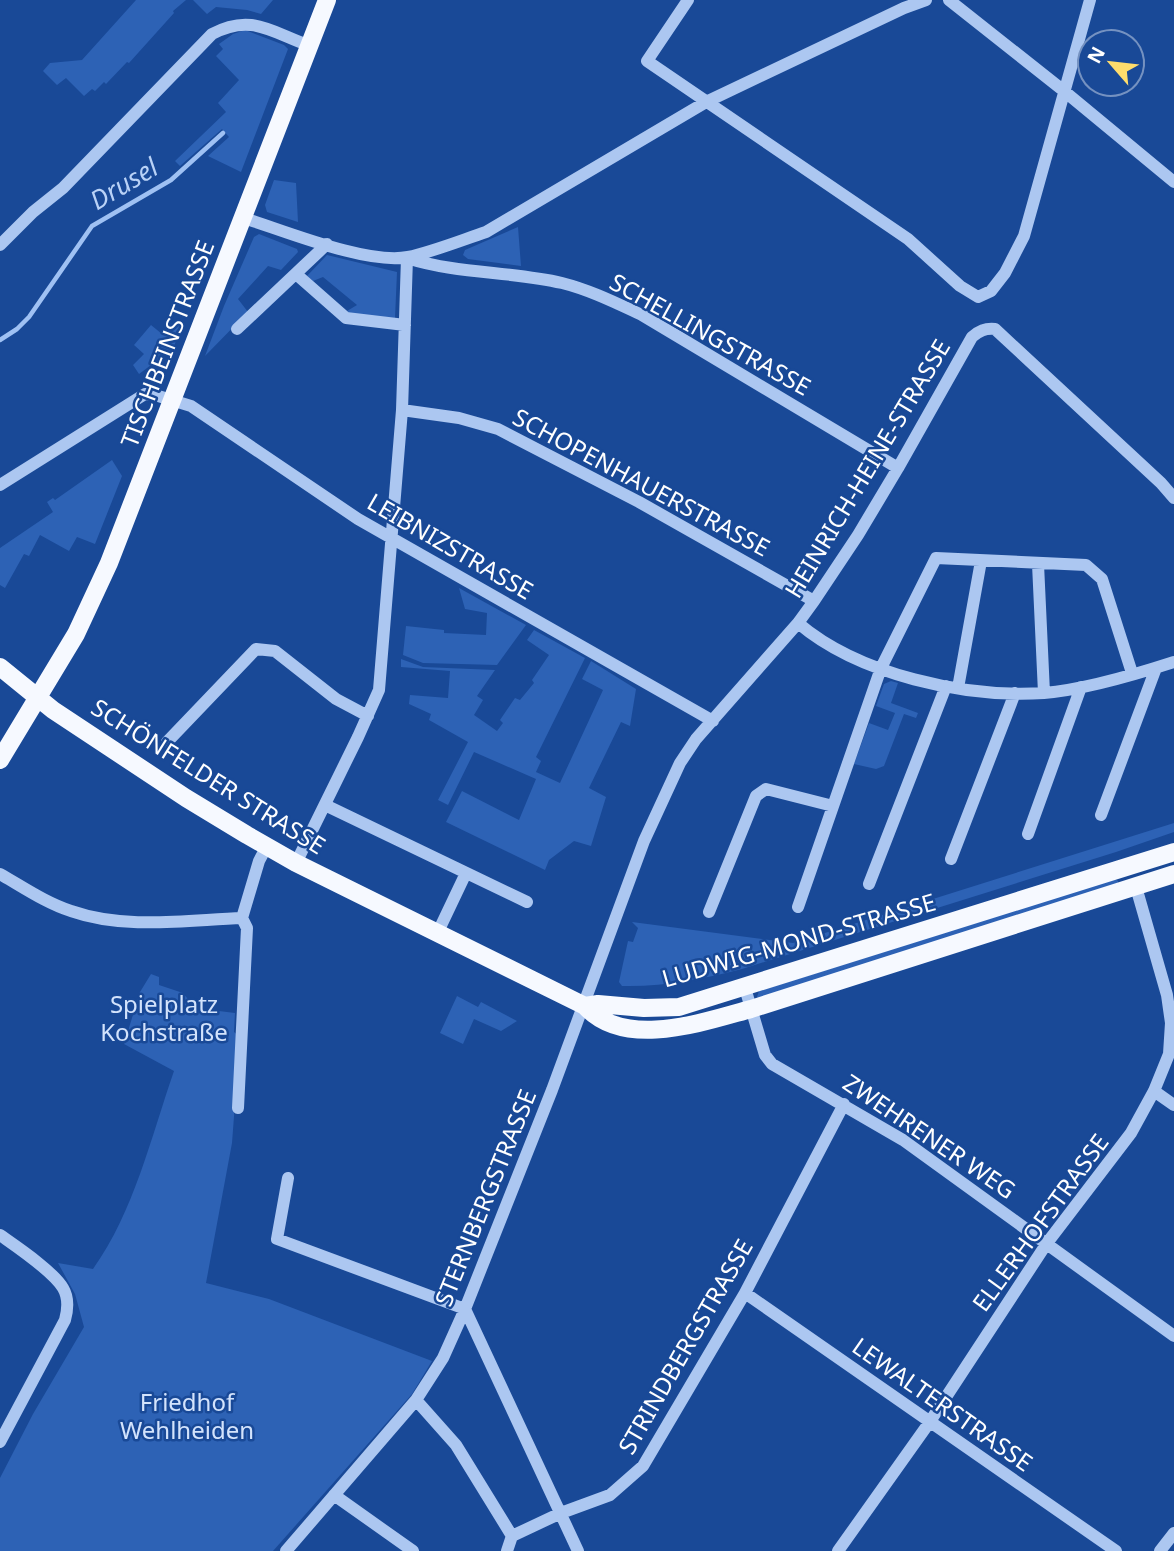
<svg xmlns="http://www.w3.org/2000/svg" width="1174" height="1551" font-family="'Noto Sans',sans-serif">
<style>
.green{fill:#2d62b5}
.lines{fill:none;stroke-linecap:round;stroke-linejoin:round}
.stream{stroke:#9fc1f3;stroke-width:4.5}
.minor{stroke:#acc7f1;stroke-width:12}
.major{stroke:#f6f9ff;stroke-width:18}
.labels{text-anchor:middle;stroke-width:5;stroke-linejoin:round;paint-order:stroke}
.street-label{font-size:24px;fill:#fff;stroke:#194997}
.park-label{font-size:24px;fill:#d3e3fc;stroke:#194997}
.water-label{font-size:26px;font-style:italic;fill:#b9d2f7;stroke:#194997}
</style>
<rect width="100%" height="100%" fill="#194997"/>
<path class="green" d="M136 0H186L173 11 174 13 129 63 127 62 106 84 104 82 95 91 92 89 84 96 66 78 57 85 43 71 50 63 82 60Z
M193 0H273L261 14 247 10 216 7 207 14Z
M245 30 284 45 288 49 241 172 208 156 229 137 222 129 180 166 175 161 226 112 218 103 239 80 216 56 223 49 219 44 233 34Z
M274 180 296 183 298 222 267 212 265 205Z
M518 227 521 266 468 259 463 255 465 250Z
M259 234 297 249 298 252 281 270 268 266 238 299 248 312 205 356 224 306 254 237Z
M327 255 397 272 395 318 350 314 347 311 357 305 323 277 313 281 307 276Z
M171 323 181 327 173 349 139 374 133 365 144 354 134 345 151 325 162 334Z
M112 460 122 476 95 544 77 537 69 551 40 535 29 556 24 554 5 588 0 585V548L53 512 47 502 53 498 55 500Z
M459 588 526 625 497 665 423 663 403 655 406 626 444 630V633L486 635 487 613 465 609Z
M534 630 585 658 536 757 541 761 536 772 560 783 603 690 582 679 591 661 636 689 630 726 621 722 589 788 606 797 591 846 574 841 549 860 545 870 446 822 462 791 519 820 536 779 474 752 448 805 438 800 468 742 429 720 431 714 409 704 410 695 448 698 450 671 401 667V659L423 667 495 670 477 696 483 700 474 715 497 731 503 723 500 720 515 698 520 700 534 683 532 680 549 655 527 640Z
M891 681 898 683 891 703 918 713 916 718 904 714 884 766 876 769 854 764 869 723 888 730 895 713 876 706 884 684Z
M1174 823V832L1116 852 742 969C702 979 664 987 622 986L619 982 628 941 633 942 638 928 632 922 793 943Z
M1115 879 1118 881V885L759 999 757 997 759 991Z
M151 974 159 977V985L183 993 195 1008 235 1013 234 1032 240 1037 232 1143 206 1283 269 1299 432 1361 412 1394 273 1551H0V1478L33 1414 84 1327 75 1294 58 1263 93 1269C134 1212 151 1137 174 1071L124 1044 140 992Z
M457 996 478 1007 481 1002 517 1021 501 1031 474 1019 463 1044 440 1033Z"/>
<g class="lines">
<path class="stream" d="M0 340 17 329 29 317 92 226 171 180 223 133"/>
<path class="minor" d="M688 0 647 61 908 239 960 286 978 297 991 291 1005 273 1024 236 1090 0
M949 0 1064 91 1174 182
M244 218C285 231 368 265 408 257 432 252 462 240 486 232L706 102 904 8 926 0
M0 245 33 212 63 188 212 34C251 13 271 32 308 45
M407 258C457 274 510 271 562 283 590 290 616 303 642 315L898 468
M296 274 346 318 405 325
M237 329 327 244
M402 410 459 418 498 429 639 502 814 601
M0 485 145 394 155 395 191 406 358 519 713 721
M1038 564 1044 693
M798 623C859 675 965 698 1044 693 1082 690 1137 674 1174 662
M958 688 981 561
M167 742 256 649 275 651 336 699 368 716
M325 805 527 902
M1101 815 1156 668
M1028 834 1081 687
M951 859 1015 693
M296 863 358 737 379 690 402 410 407 258
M0 874C23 887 46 903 71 911 125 930 187 920 242 918
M869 884 946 686
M798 907 881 668 936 558 1086 565 1102 579 1132 673
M709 912 756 796 766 789 833 806
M437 934 466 873
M745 988 765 1055 772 1064 903 1140 1174 1336
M1154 1091 1174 1105
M238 1108 247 928 242 918 259 861 267 846
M288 1178 277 1239 465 1309
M0 1235C17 1247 53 1271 63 1288 69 1298 68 1309 65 1320L0 1442
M745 1293 1116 1551
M465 1309 578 1551
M416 1400 456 1445 512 1536
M334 1495 413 1551
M286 1551 416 1400 443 1358 465 1309 552 1090 644 841 680 763 696 739 798 623 814 601 858 535 898 468 972 337C979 331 985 328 995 329L1161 483 1174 498
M507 1551 512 1536 561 1513 610 1495 643 1466 745 1293 844 1104
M838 1551 929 1423 1047 1243 1131 1133 1154 1091 1169 1054 1171 1023 1167 995 1136 887
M1160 1551 1174 1533"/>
<path class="major" d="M0 667 53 710 186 798 247 835 296 863 585 1006C624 1050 703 1022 751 1009L1174 874
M0 760 76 634 109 563 327 0
M585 1006 598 1004 644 1008 679 1007 1174 852"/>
</g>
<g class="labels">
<g class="street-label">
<text transform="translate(710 335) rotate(29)" y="8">SCHELLINGSTRASSE</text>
<text transform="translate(168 344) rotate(-69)" y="8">TISCHBEINSTRASSE</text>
<text transform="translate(868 469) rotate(-59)" y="8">HEINRICH-HEINE-STRASSE</text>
<text transform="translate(641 483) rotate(28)" y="8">SCHOPENHAUERSTRASSE</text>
<text transform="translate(450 547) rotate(30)" y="8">LEIBNIZSTRASSE</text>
<text transform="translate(208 777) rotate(32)" y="8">SCHÖNFELDER STRASSE</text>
<text transform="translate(799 941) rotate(-16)" y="8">LUDWIG-MOND-STRASSE</text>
<text transform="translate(929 1137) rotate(34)" y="8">ZWEHRENER WEG</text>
<text transform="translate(486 1198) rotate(-68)" y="8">STERNBERGSTRASSE</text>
<text transform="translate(1041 1223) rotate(-54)" y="8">ELLERHOFSTRASSE</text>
<text transform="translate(686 1347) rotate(-60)" y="8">STRINDBERGSTRASSE</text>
<text transform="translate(942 1405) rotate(35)" y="8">LEWALTERSTRASSE</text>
</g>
<g class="park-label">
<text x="164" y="1013">Spielplatz<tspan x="164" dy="28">Kochstraße</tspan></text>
<text x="187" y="1411">Friedhof<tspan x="187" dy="28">Wehlheiden</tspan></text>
</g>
<g class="water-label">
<text transform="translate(124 184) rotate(-31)" y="9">Drusel</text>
</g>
</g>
<g transform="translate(1111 63) rotate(298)"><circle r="33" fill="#194997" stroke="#7592c1" stroke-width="2"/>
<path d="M0-5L12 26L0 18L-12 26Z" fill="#ffdd6c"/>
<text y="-10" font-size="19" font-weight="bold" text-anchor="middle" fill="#ffffff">N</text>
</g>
</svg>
